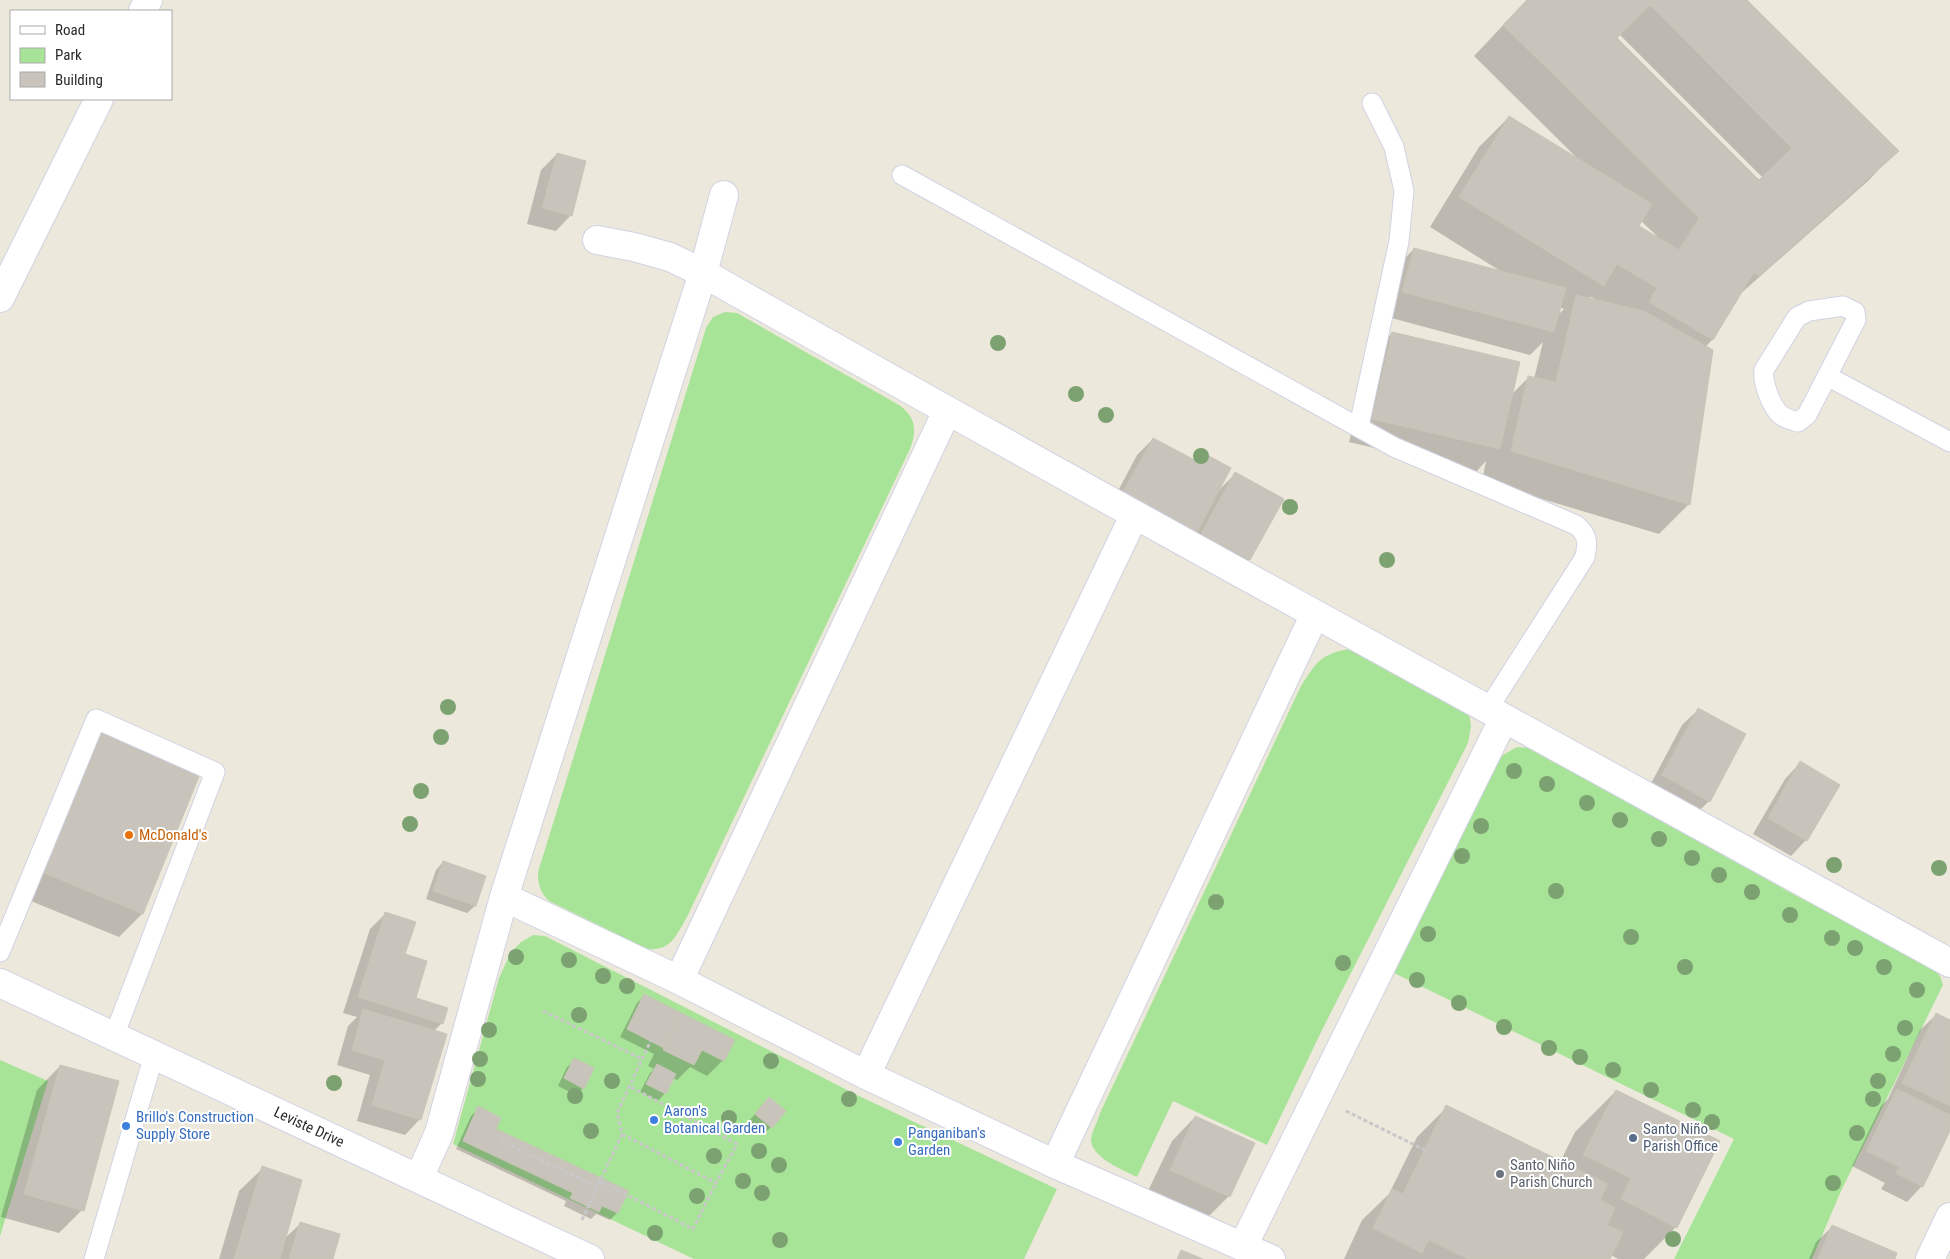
<svg xmlns="http://www.w3.org/2000/svg" width="1950" height="1259" font-family="'Roboto Condensed',sans-serif">
<style>
.green{fill:#a8e498}
.shadow{fill:#0003;fill-rule:evenodd}
.building{fill:#c8c4bc;stroke:#c8c4b6;fill-rule:evenodd}
.lines{fill:none;stroke-linecap:round;stroke-linejoin:round}
.service-casing{stroke:#d1d2e3;stroke-width:21}
.minor-casing{stroke:#d1d2e3;stroke-width:30}
.secondary-casing{stroke:#d1d2e3;stroke-width:30}
.path{stroke:#c8c8c8;stroke-width:3;stroke-dasharray:4 2.5;stroke-linecap:butt}
.service{stroke:#fff;stroke-width:19}
.minor{stroke:#fff;stroke-width:28}
.secondary{stroke:#fff;stroke-width:28}
.tree{fill:#7ca271}
.food-dot{fill:#e8710a;stroke:#fff;stroke-width:2}
.shop-dot{fill:#3f7fe0;stroke:#fff;stroke-width:2}
.service-dot{fill:#5c6f8a;stroke:#fff;stroke-width:2}
.worship-dot{fill:#6b7280;stroke:#fff;stroke-width:2}
.labels{text-anchor:middle;stroke-width:4;stroke-linejoin:round;paint-order:stroke}
.food-label{font-size:15px;fill:#c56008;stroke:#fff;text-anchor:start}
.shop-label{font-size:15px;fill:#366cbe;stroke:#fff;text-anchor:start}
.street-label{font-size:15px;fill:#2a2a2a;stroke:#fff}
.service-label{font-size:15px;fill:#4e5e75;stroke:#fff;text-anchor:start}
.worship-label{font-size:15px;fill:#5b616d;stroke:#fff;text-anchor:start}
</style>
<rect width="100%" height="100%" fill="#ede8dc"/>
<path class="green" d="M725 312 737 313 899 405C916 417 917 430 910 449L686 919C675 937 671 951 647 949L549 901C540 892 538 885 538 872L706 328 713 317Z
M1349 649 1366 652 1469 714 1471 726 1468 743 1323 1028 1267 1145 1173 1101 1137 1177C1123 1170 1090 1157 1091 1139 1092 1131 1098 1121 1100 1113L1301 686C1316 663 1320 654 1349 649Z
M1517 747 1531 748 1791 893 1933 968 1940 976 1943 985 1841 1191 1812 1259H1674L1734 1139 1394 973 1492 771 1503 755Z
M533 935 545 936 859 1096 1057 1189 1024 1259H694L453 1144 499 978 511 952 521 942Z
M0 1060 48 1081 0 1236Z"/>
<path class="shadow" d="M1527 0H1745L1897 151 1868 181 1739 295 1712 340 1705 347 1689 504 1659 534 1482 481 1486 461 1476 472 1349 442 1369 357 1392 333 1511 395 1529 377 1534 379 1543 342 1530 355 1380 315 1391 272 1414 249 1502 272 1430 227 1479 147 1509 117 1578 159 1474 56ZM1619 34 1763 178 1759 182 1615 38ZM1641 221 1657 236 1656 237 1638 226ZM1591 297 1599 301 1588 299ZM1559 307 1564 309 1557 316Z
M557 154 571 215 556 231 527 224 541 170Z
M1153 439 1201 465 1209 458 1219 490 1235 474 1282 499 1249 560 1233 575 1186 550 1196 531 1180 547 1109 508 1137 455Z
M1698 710 1709 801 1693 817 1647 791 1682 725Z
M102 735 199 775 142 914 119 937 21 897 79 758Z
M1800 763 1806 840 1791 856 1753 834 1785 779Z
M443 862 475 906 467 913 426 899 436 870Z
M386 913 403 955 414 999 442 1023 434 1031 420 1119 405 1135 357 1121 370 1075 337 1065 348 1026 357 1017 343 1013 370 929Z
M644 996 723 1060 707 1076 690 1067 677 1080 673 1078 665 1093 658 1101 640 1092 650 1073 654 1069 648 1066 654 1054 620 1037 637 1003Z
M1936 1015 1950 1021V1129L1922 1186 1907 1202 1881 1189 1885 1183 1852 1166 1881 1106 1888 1099 1920 1030Z
M575 1060 583 1088 576 1095 558 1086 567 1067Z
M60 1066 82 1210 59 1233 1 1217 37 1090Z
M1616 1091 1676 1227 1644 1259H1618L1611 1255 1609 1259H1344L1362 1220 1389 1194 1417 1137 1447 1107 1560 1162 1575 1132Z
M762 1106 771 1127 763 1135 748 1122Z
M479 1108 494 1129 617 1213 610 1220 596 1214 591 1219 564 1206 566 1201 456 1149 471 1116Z
M1195 1117 1253 1144 1228 1197 1205 1220 1147 1193 1172 1141Z
M263 1168 283 1240 300 1224 332 1259H219L239 1191Z
M1832 1227 1893 1259H1809L1816 1242Z"/>
<path class="building" d="M1527 0H1747L1899 151 1759 276 1754 272 1713 340 1649 302 1657 288 1617 264 1604 286 1459 197 1509 116 1652 204 1639 226 1679 250 1699 218 1503 25ZM1650 5 1792 148 1759 180 1617 38Z
M557 153 586 161 572 216 542 208Z
M1414 248 1566 288 1554 332 1402 292Z
M1576 295 1644 311 1713 350 1690 505 1511 451 1528 376 1556 382Z
M1392 332 1520 362 1500 449 1372 419Z
M1153 438 1204 465 1209 456 1231 468 1197 532 1123 492Z
M1235 472 1284 499 1250 560 1201 534Z
M1698 708 1746 734 1710 802 1662 775Z
M102 733 200 774 143 914 44 873Z
M1800 761 1840 785 1807 841 1768 818Z
M443 861 486 876 476 906 433 891Z
M385 912 416 922 405 954 427 961 416 998 448 1008 443 1024 358 997Z
M644 994 681 1013 664 1048 627 1029Z
M363 1009 447 1034 421 1120 372 1105 385 1060 352 1050Z
M681 1013 735 1040 724 1061 702 1050 694 1065 663 1050Z
M1936 1013 1950 1020V1106L1902 1083Z
M574 1058 594 1068 584 1089 564 1078Z
M657 1064 676 1074 666 1094 646 1084Z
M60 1065 119 1081 84 1211 24 1194Z
M1897 1089 1950 1115V1131L1923 1187 1896 1173 1900 1167 1866 1151Z
M1616 1090 1720 1141 1677 1228 1621 1199 1631 1178 1583 1155Z
M769 1097 786 1111 772 1128 755 1114Z
M1446 1105 1608 1184 1600 1200 1615 1208 1607 1225 1623 1232 1610 1259H1468L1429 1240 1422 1253 1373 1228 1392 1189 1403 1194Z
M478 1106 501 1118 496 1129 629 1191 618 1213 602 1206 599 1212 570 1198 573 1193 463 1141Z
M1195 1116 1255 1143 1230 1197 1170 1170Z
M262 1166 302 1180 280 1259H234Z
M300 1222 340 1234 333 1259H289Z
M1832 1225 1897 1253 1895 1259H1818Z
M1181 1250 1203 1259H1177Z"/>
<g class="lines">
<g class="service-casing">
<path id="service" d="M902 175 1394 447 1576 525C1588 535 1588 542 1585 557L1488 709
M1843 306 1855 312 1856 320 1807 415 1798 422C1791 420 1782 418 1777 411 1770 402 1762 381 1764 370L1797 317 1809 311Z
M1827 376 1950 442
M1359 426 1399 241 1404 191 1394 147 1372 103
M0 952 96 719 215 772 114 1036
M94 1259 154 1055"/>
</g>
<g class="minor-casing">
<path id="minor" d="M143 11 148 0
M597 240 634 247 670 257 703 273 724 195
M0 298 99 99
M504 897 679 980 866 1075 1055 1164 1271 1259
M679 980 947 411
M866 1075 1134 516
M1055 1164 1314 616
M419 1178 439 1133 504 897 703 273C1116 507 1534 734 1950 963
M1243 1246 1504 718
M1930 1259 1950 1217"/>
</g>
<g class="secondary-casing">
<path id="secondary" d="M0 983 590 1259"/>
</g>
<path class="path" d="M543 1011 642 1059
M1346 1111 1425 1150
M622 1134 716 1183 737 1144 629 1086
M500 1140 597 1187
M600 1181 693 1229 716 1183
M582 1220 622 1134 617 1113 651 1040"/>
<use href="#service" class="service"/>
<use href="#minor" class="minor"/>
<use href="#secondary" class="secondary"/>
</g>
<g class="tree">
<circle cx="998" cy="343" r="8"/>
<circle cx="1076" cy="394" r="8"/>
<circle cx="1106" cy="415" r="8"/>
<circle cx="1201" cy="456" r="8"/>
<circle cx="1290" cy="507" r="8"/>
<circle cx="1387" cy="560" r="8"/>
<circle cx="448" cy="707" r="8"/>
<circle cx="441" cy="737" r="8"/>
<circle cx="1514" cy="771" r="8"/>
<circle cx="1547" cy="784" r="8"/>
<circle cx="421" cy="791" r="8"/>
<circle cx="1587" cy="803" r="8"/>
<circle cx="1620" cy="820" r="8"/>
<circle cx="410" cy="824" r="8"/>
<circle cx="1481" cy="826" r="8"/>
<circle cx="1659" cy="839" r="8"/>
<circle cx="1462" cy="856" r="8"/>
<circle cx="1692" cy="858" r="8"/>
<circle cx="1834" cy="865" r="8"/>
<circle cx="1939" cy="868" r="8"/>
<circle cx="1719" cy="875" r="8"/>
<circle cx="1556" cy="891" r="8"/>
<circle cx="1752" cy="892" r="8"/>
<circle cx="1216" cy="902" r="8"/>
<circle cx="1790" cy="915" r="8"/>
<circle cx="1428" cy="934" r="8"/>
<circle cx="1631" cy="937" r="8"/>
<circle cx="1832" cy="938" r="8"/>
<circle cx="1855" cy="948" r="8"/>
<circle cx="516" cy="957" r="8"/>
<circle cx="569" cy="960" r="8"/>
<circle cx="1343" cy="963" r="8"/>
<circle cx="1685" cy="967" r="8"/>
<circle cx="1884" cy="967" r="8"/>
<circle cx="603" cy="976" r="8"/>
<circle cx="1417" cy="980" r="8"/>
<circle cx="627" cy="986" r="8"/>
<circle cx="1917" cy="990" r="8"/>
<circle cx="1459" cy="1003" r="8"/>
<circle cx="579" cy="1015" r="8"/>
<circle cx="1504" cy="1027" r="8"/>
<circle cx="1905" cy="1028" r="8"/>
<circle cx="489" cy="1030" r="8"/>
<circle cx="1549" cy="1048" r="8"/>
<circle cx="1893" cy="1054" r="8"/>
<circle cx="1580" cy="1057" r="8"/>
<circle cx="480" cy="1059" r="8"/>
<circle cx="771" cy="1061" r="8"/>
<circle cx="1613" cy="1070" r="8"/>
<circle cx="478" cy="1079" r="8"/>
<circle cx="612" cy="1081" r="8"/>
<circle cx="1878" cy="1081" r="8"/>
<circle cx="334" cy="1083" r="8"/>
<circle cx="1651" cy="1090" r="8"/>
<circle cx="575" cy="1096" r="8"/>
<circle cx="849" cy="1099" r="8"/>
<circle cx="1873" cy="1099" r="8"/>
<circle cx="1693" cy="1110" r="8"/>
<circle cx="729" cy="1118" r="8"/>
<circle cx="1712" cy="1122" r="8"/>
<circle cx="591" cy="1131" r="8"/>
<circle cx="1857" cy="1133" r="8"/>
<circle cx="759" cy="1151" r="8"/>
<circle cx="714" cy="1156" r="8"/>
<circle cx="779" cy="1165" r="8"/>
<circle cx="743" cy="1181" r="8"/>
<circle cx="1833" cy="1183" r="8"/>
<circle cx="762" cy="1193" r="8"/>
<circle cx="697" cy="1196" r="8"/>
<circle cx="655" cy="1233" r="8"/>
<circle cx="1673" cy="1239" r="8"/>
<circle cx="780" cy="1240" r="8"/>
</g>
<circle class="food-dot" cx="129" cy="835" r="5"/>
<g class="shop-dot">
<circle cx="654" cy="1120" r="5"/>
<circle cx="126" cy="1126" r="5"/>
<circle cx="898" cy="1142" r="5"/>
</g>
<circle class="service-dot" cx="1633" cy="1138" r="5"/>
<circle class="worship-dot" cx="1500" cy="1174" r="5"/>
<g class="labels">
<g class="food-label">
<text x="139" y="840">McDonald's</text>
</g>
<g class="shop-label">
<text x="664" y="1116">Aaron's<tspan x="664" dy="17">Botanical Garden</tspan></text>
<text x="136" y="1122">Brillo's Construction<tspan x="136" dy="17">Supply Store</tspan></text>
<text x="908" y="1138">Panganiban's<tspan x="908" dy="17">Garden</tspan></text>
</g>
<g class="street-label">
<text transform="translate(309 1127) rotate(25)" y="5">Leviste Drive</text>
</g>
<g class="service-label">
<text x="1643" y="1134">Santo Niño<tspan x="1643" dy="17">Parish Office</tspan></text>
</g>
<g class="worship-label">
<text x="1510" y="1170">Santo Niño<tspan x="1510" dy="17">Parish Church</tspan></text>
</g>
</g>
<rect x="10" y="10" width="162" height="90" fill="#ffffff" stroke="#aaaaaa"/>
<rect x="20" y="26" width="25" height="8" fill="#ffffff" stroke="#aaaaaa"/>
<text x="55" y="35" font-size="15" fill="#2a2a2a">Road</text>
<rect x="20" y="48" width="25" height="15" fill="#a8e498" stroke="#aaaaaa"/>
<text x="55" y="60" font-size="15" fill="#2a2a2a">Park</text>
<rect x="20" y="72" width="25" height="15" fill="#c8c4bc" stroke="#aaaaaa"/>
<text x="55" y="85" font-size="15" fill="#2a2a2a">Building</text>
</svg>
